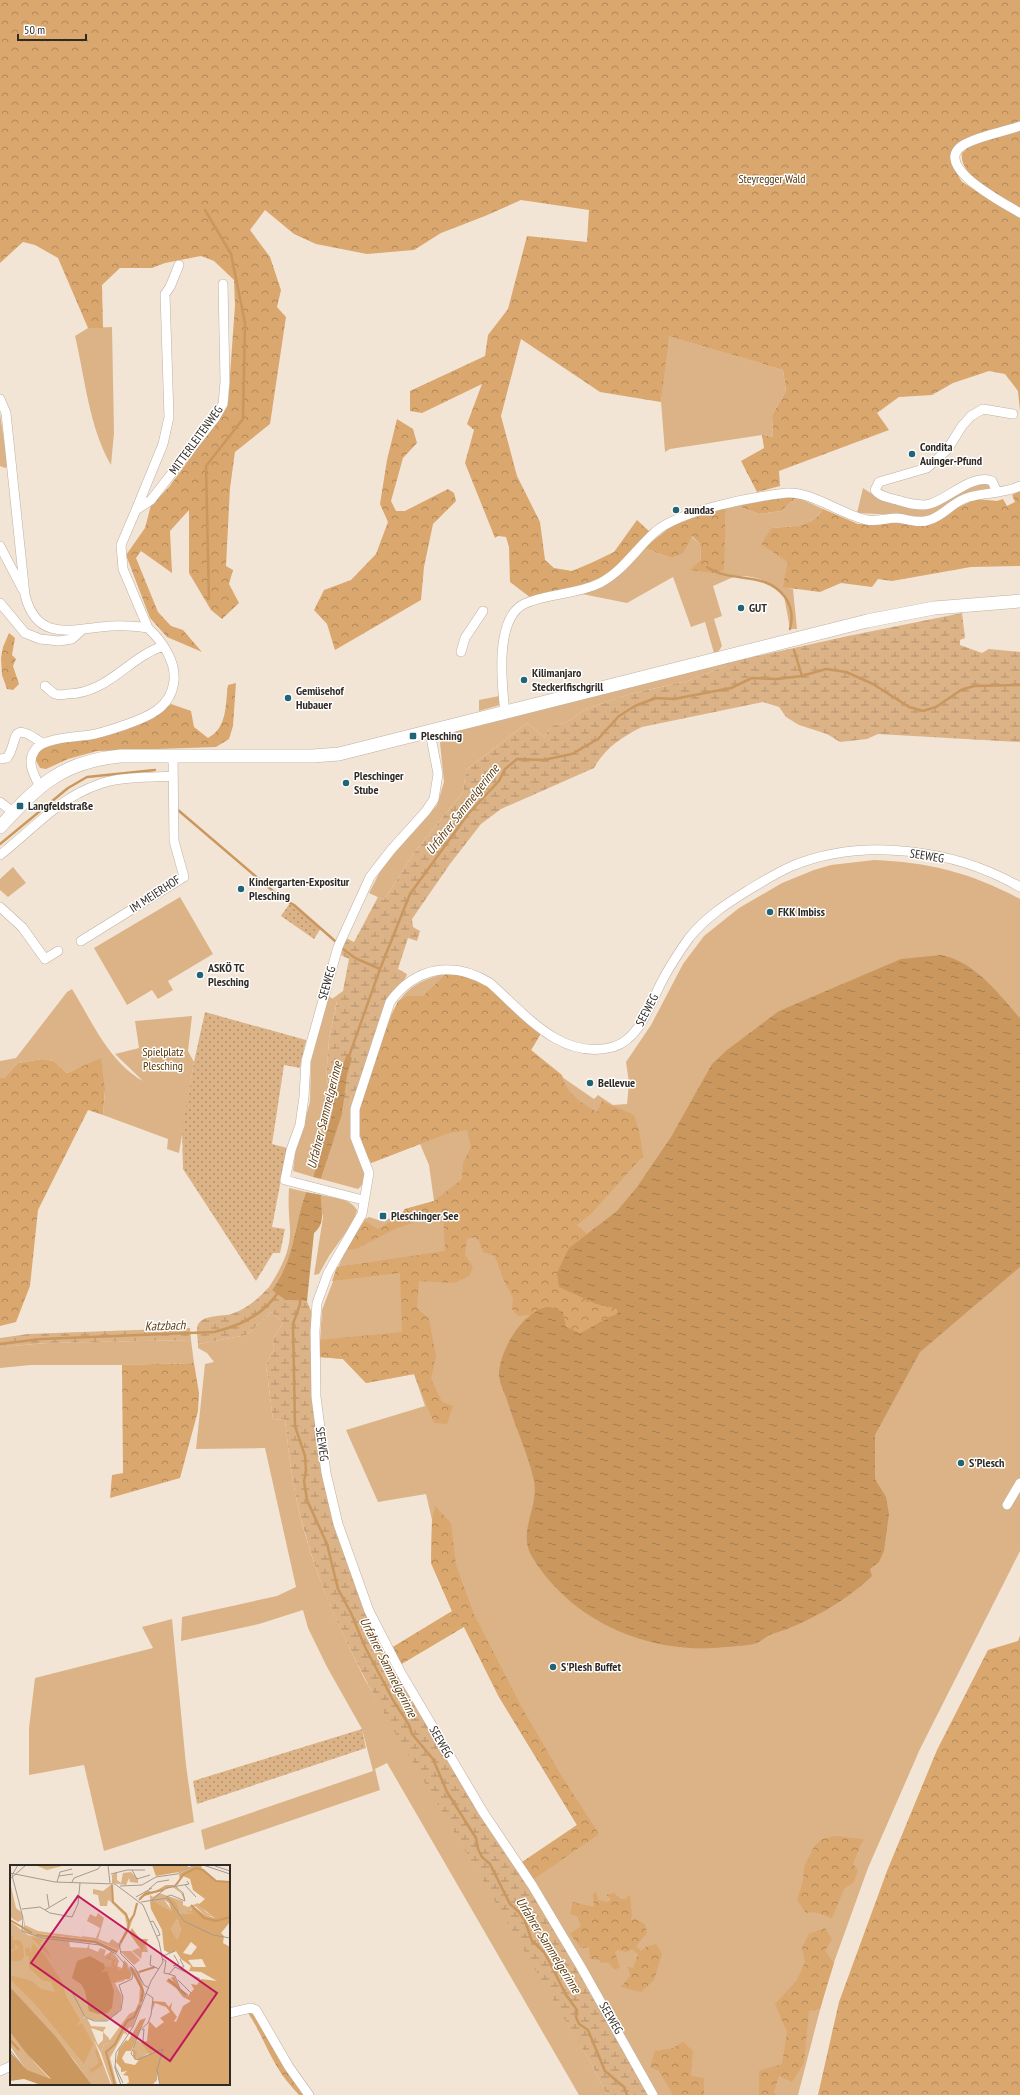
<svg xmlns="http://www.w3.org/2000/svg" width="1020" height="2095" font-family="'PT Sans Narrow',sans-serif">
<style>
.green{fill:#dcb387}
.forest{fill:url(#forest-crowns)}
.wetland{fill:url(#wetland-marsh)}
.garden{fill:url(#garden-dots)}
.water{fill:url(#water-ripples)}
.lines{fill:none;stroke-linecap:round;stroke-linejoin:round}
.stream{stroke:#ca985f;stroke-width:2.5}
.street-casing{stroke:#bdb0a2;stroke-width:10}
.secondary-casing{stroke:#bdb0a2;stroke-width:14}
.street{stroke:#fff;stroke-width:9}
.secondary{stroke:#fff;stroke-width:13}
.poi-dot{fill:#206476;stroke:#fff;stroke-width:1.5}
.labels{text-anchor:middle;stroke-width:3;stroke-linejoin:round;paint-order:stroke}
.park-label{font-size:12px;fill:#553404;stroke:#fff}
.street-label{font-size:12px;fill:#302a25;stroke:#fff}
.poi-label{font-size:12px;font-weight:bold;fill:#302a25;stroke:#fff;text-anchor:start}
.water-label{font-size:13px;font-style:italic;fill:#603d11;stroke:#fff}
.inset-river{fill:none;stroke:#ca985f;stroke-width:2}
.inset-road{fill:none;stroke:#a59a8f;stroke-width:1}
.view{fill:#c2185b;fill-opacity:0.15;stroke:#c2185b;stroke-width:2}
.inset-edge{fill:none;stroke:#302a25;stroke-width:2}
</style>
<defs>
<pattern id="forest-crowns" width="20" height="18" patternUnits="userSpaceOnUse"><rect width="20" height="18" fill="#daa76e"/><path d="M2 6a3 3 0 1 1 6 0M12 15a3 3 0 1 1 6 0" fill="none" stroke="#b1885a"/></pattern>
<pattern id="wetland-marsh" width="20" height="14" patternUnits="userSpaceOnUse"><rect width="20" height="14" fill="#dcb387"/><path d="M1 5h8M5 5V1M11 12h8M15 12V8" fill="none" stroke="#b3926e"/></pattern>
<pattern id="garden-dots" width="8" height="8" patternUnits="userSpaceOnUse"><rect width="8" height="8" fill="#dcb387"/><path d="M2 2h.1M6 6h.1" fill="none" stroke="#b3926e" stroke-width="1.8" stroke-linecap="round"/></pattern>
<pattern id="water-ripples" width="26" height="14" patternUnits="userSpaceOnUse"><rect width="26" height="14" fill="#ca985f"/><path d="M2 4q2-2 4 0t4 0M15 11q2-2 4 0t4 0" fill="none" stroke="#a47c4e"/></pattern>
</defs>
<rect width="100%" height="100%" fill="#f3e5d6"/>
<path class="green" d="M112 327 114 433 111 465C89 427 85 378 75 336L88 328Z
M668 335 783 370 786 391 772 415 773 437 762 435 670 449 665 452 661 402Z
M0 414 8 466 5 468 0 466Z
M980 482 988 483 990 488 925 518 899 515 857 513 863 488 875 496 911 507Z
M797 497 823 509C812 528 792 526 772 528L789 562 782 586 793 589 797 629H790L784 596C775 583 755 575 739 576 731 577 721 583 713 586L722 616 714 619 722 646 718 652 714 653 705 622 691 627 673 577 627 603 582 594C613 585 624 571 644 548L671 558 691 536 700 544 701 559 691 570H723L726 508 738 506 759 514 781 511Z
M726 663V666L687 681 630 694 586 709 567 722 551 726 544 737 527 723 466 770 463 792 414 853 384 900 369 893 383 866 437 805 444 782 440 743 445 734Z
M499 696 500 705 479 711V700Z
M874 860C928 862 972 873 1020 899V1551L920 1749 868 1868 828 1979 798 2095H657L570 1940 521 1863 577 1825 499 1697 464 1627 452 1611 431 1563 432 1520 426 1494 378 1502 346 1430 425 1406 414 1374 366 1383 343 1359 319 1357 322 1310 345 1250 365 1219 369 1217 385 1222 386 1218C396 1221 400 1216 405 1209L434 1201 429 1165 420 1144 371 1163 357 1117 391 1015C404 988 419 980 447 973L540 1035 531 1050 562 1077 594 1099 598 1095 613 1105 627 1104 629 1083 626 1062 651 1025 683 964 704 936 739 908 782 883 814 870 831 865Z
M13 867 26 883 8 897 0 890V879Z
M180 897 213 954 168 981 173 990 158 999 152 990 127 1005 94 948Z
M72 989C92 1021 108 1061 143 1081L115 1054 139 1048 135 1021 192 1016 188 1051 194 1062 179 1153 167 1149 168 1139 103 1115 105 1092 76 1069 67 1073 54 1061 42 1059 18 1063 4 1078H0V1061L16 1058 67 992Z
M328 996 337 1001 329 1039 326 1079 332 1092C330 1099 333 1105 332 1113 328 1135 320 1156 313 1177L293 1171 295 1154 310 1102 311 1061Z
M358 1088 352 1114 365 1170 363 1184 358 1189 321 1179 343 1109 350 1104 352 1094Z
M289 1188 306 1192C293 1228 296 1256 272 1290L269 1287C280 1270 291 1251 290 1229 289 1215 288 1203 289 1188Z
M321 1195C334 1198 350 1198 357 1210L354 1221 329 1256 319 1274 314 1275 323 1217 320 1206Z
M271 1312 283 1323 273 1339 274 1349 266 1365 273 1420 285 1419C289 1458 294 1496 305 1534 319 1584 341 1631 364 1678L591 2063 607 2095H579L387 1763 375 1769 380 1790 205 1850 201 1830 373 1771 362 1729 327 1667 308 1628 303 1610 259 1624 181 1641 182 1617 277 1596 296 1587 265 1448 196 1449 205 1364 214 1362 207 1353 198 1348V1344L247 1335Z
M191 1340 194 1363 122 1365H31L0 1368V1347L47 1343Z
M172 1619 186 1765 194 1822 104 1851 84 1765 29 1775V1728L35 1678 153 1648 142 1627Z"/>
<path class="forest" d="M0 0H1020V124L958 143 950 157 954 169 962 182 1020 217V411L1018 391 1005 374 989 371 953 383 932 395 899 397 877 413 889 430 779 471 780 486 757 492 741 461 764 448 762 435 773 437 772 415 786 391 783 370 669 336 661 402 600 392 521 339 501 416 517 476 540 522 545 560 554 568 572 571 591 563 614 552 637 520 650 532C639 544 627 561 613 570 589 587 559 591 531 598L510 582 509 547 506 537 498 536 495 538 465 463 474 430 467 424 482 384 422 413 410 411V391L485 356 488 335 508 309 527 236 587 242 589 210 521 200 485 216 441 233 414 250 367 254 316 244 294 234 265 210 250 230 270 257 281 290 277 307 286 317 270 424 235 452 230 488 226 566 233 570 229 584 239 603 222 619 211 610 189 573V510L170 531 172 573 141 551 136 558 158 612 171 626 183 630 202 652 167 637 150 618 126 555 145 528 151 505 169 487 220 417 228 403 235 305 234 280 214 261 201 256 165 263 152 268H120L102 285 103 328H88L58 258 35 245 23 242 0 263Z
M1020 129V208C1002 196 958 177 962 153L971 145Z
M397 419 413 429 417 443 403 458 391 501 396 511H405L448 489 454 493 456 501 433 524 424 567 421 600 335 650 327 624 314 610 324 590 351 580 376 554 388 522 380 504 387 460Z
M1020 491V566L971 567 892 581 878 579 872 587 841 583 820 592 782 587 788 562 761 544 772 528C792 526 812 528 823 509L858 524 878 525 893 521 920 525 976 499 997 501 1003 499 1007 506 1015 502 1012 495Z
M781 496 797 497 781 511 759 514 738 506Z
M726 508 724 570 714 573 690 570 701 559 700 544 692 536 683 553 671 558 644 548 669 528 681 521Z
M9 633 15 638 12 655 16 659 13 666 19 684 13 690 7 689 2 675 1 658 3 647Z
M236 683 233 726 229 739 216 747 97 751 68 759 46 769 40 768 35 759 39 751 52 744 97 738 155 717 171 704 191 711 194 727 208 738C228 727 225 705 228 685Z
M447 973 465 975 483 983 539 1029 540 1035 531 1050 562 1075C566 1094 582 1103 597 1112L602 1101C613 1107 623 1109 634 1115L639 1130 643 1156 591 1214 577 1225 587 1234 569 1248 559 1287 596 1304 618 1309 617 1314C604 1318 593 1327 580 1333L565 1327 563 1312 543 1307 531 1315 518 1316 512 1309 513 1298 504 1281 495 1256 483 1252 479 1241 475 1237 467 1239 465 1255 473 1267 469 1276 454 1283 419 1281 417 1308 429 1319 436 1356 431 1379 442 1402 453 1406 447 1424 434 1423 414 1374 366 1383 343 1359 319 1357V1340L402 1332 400 1273 332 1281 337 1267 445 1251 443 1213 397 1228 356 1249 345 1250 365 1221 378 1229 400 1216 405 1209 434 1201 462 1179 463 1163 471 1147 467 1130 449 1133 371 1163C363 1148 358 1134 357 1117L385 1032 398 1001 408 996H423Z
M101 1058 105 1090 103 1115 88 1110 38 1210 30 1286 16 1322 0 1326V1078H4L18 1063 42 1059 54 1061 67 1073Z
M194 1363 199 1393 198 1411 180 1478 110 1498 112 1475 123 1473 122 1365Z
M435 1506 451 1523 456 1565 474 1614 521 1706 561 1775 599 1834 534 1879 522 1862 577 1825 499 1697 464 1627 400 1665 391 1648 452 1611 431 1563 432 1520Z
M1020 1636V2095H818L839 2002 887 1871 937 1750 988 1650 1018 1641Z
M835 1836 863 1839 853 1864 858 1870 854 1882 844 1889 832 1918 814 1912 806 1913 797 1900 803 1881 804 1867 814 1847 822 1839Z
M596 1892 598 1900 608 1902 611 1899 606 1895 614 1893 621 1899H625L630 1895 632 1915 631 1920 635 1919 645 1924 647 1933 636 1946 641 1951 646 1947 656 1944 662 1954 654 1980 641 1992 621 1987 630 1976 628 1967 633 1968 638 1954 632 1949 626 1952 618 1950 615 1952 620 1967 615 1970 608 1962 601 1963 599 1960 590 1959 589 1947 581 1948 570 1934 581 1926 577 1916 570 1914 573 1902 594 1907 593 1894Z
M825 1928 832 1939 825 1951 834 1963 820 2009 809 2011 804 2063 792 2082 779 2076 774 2092 776 2095H759V2071L782 2064 787 2032 775 2004 797 1980 805 1962 802 1947 809 1934Z
M248 2013H253L306 2095H299C290 2085 282 2076 276 2065 266 2048 259 2029 248 2013Z
M683 2042 693 2051 691 2076 704 2078V2095H673L659 2071 650 2067 655 2051 673 2048Z"/>
<path class="wetland" d="M962 613 965 638 960 640V645L982 653 989 649 1020 652V742L878 734 867 739 840 742 827 734 799 725 786 717 779 707 763 702 642 727C623 736 604 749 594 768L501 809 481 824 450 864 412 919 413 927 420 931 417 941 408 938 398 969 407 974C405 984 389 993 384 1006 374 1032 367 1061 358 1088L352 1094 350 1104 343 1109 326 1079 329 1039 337 1002 332 999 343 991 349 959 341 955 346 938 354 942 378 897 384 900 414 853 463 792 466 770 527 723 544 737 551 726 567 722 586 709 630 694 687 681 726 666V663L848 636Z
M269 1287 285 1300 307 1301 311 1311 313 1406 322 1473 396 1672 464 1789 532 1892 605 2015 648 2095H607L591 2063C544 1986 499 1907 453 1830 397 1735 335 1641 305 1533 294 1496 289 1458 285 1419L273 1420 266 1365 274 1349 273 1339 283 1323 271 1312 247 1335 198 1344C198 1338 195 1328 199 1323 206 1314 225 1317 234 1313 248 1308 259 1298 269 1287Z
M190 1328 191 1340 47 1343 0 1347V1338L28 1334Z"/>
<path class="garden" d="M290 903 321 928 314 939 281 916Z
M205 1012 306 1040 300 1068 284 1065 272 1144 287 1148 272 1227 285 1229 280 1253H273L256 1281 183 1169 182 1130 194 1062Z
M362 1729 366 1748 197 1804 193 1781Z"/>
<path class="water" d="M941 955C974 961 999 994 1020 1018V1267L920 1352 875 1435V1479L886 1497 889 1514 884 1551 879 1562 870 1569 872 1576C846 1601 806 1624 772 1634 766 1636 762 1641 757 1643 748 1646 736 1646 726 1647 651 1656 570 1622 531 1555 518 1531 539 1507 534 1481 528 1453 515 1427 507 1400 504 1392 500 1384 499 1376 498 1359 513 1330 526 1319 541 1307 546 1303 563 1312L566 1327 580 1333C593 1327 604 1318 617 1314L618 1309 596 1304 559 1287 557 1273 569 1248 617 1211 637 1187 671 1137 712 1064 727 1050 779 1011 901 959Z
M347 1054 352 1058 347 1075 342 1114 321 1179 313 1177 330 1121 333 1107 330 1097Z
M306 1192 321 1195C320 1210 327 1222 314 1233L307 1301 285 1300 272 1290C296 1256 293 1228 306 1192Z"/>
<g class="lines">
<path class="stream" d="M205 210 231 254 245 323 243 419 206 466 209 599
M707 567C731 584 765 570 785 597 792 607 793 618 790 629
M794 650 802 676
M178 810 280 897 294 905 335 941
M0 844 68 788 87 777 155 770
M343 949 355 958 380 969
M348 1059 380 969 410 894 468 814 499 781 505 769 517 759 543 760 572 754 598 739 619 716 635 706 656 698 674 699 731 688 752 678 777 679 802 676 826 669 846 672 873 684 909 707 923 711 936 707 961 690 974 686 1020 685
M300 1298V1304L293 1324 295 1426 305 1456 306 1471 304 1481 307 1500 327 1544 338 1589 351 1613 365 1647 393 1700 409 1725 412 1734 433 1759 447 1792 476 1838 478 1849 482 1857 490 1864 510 1904 519 1912 525 1921 532 1941 544 1952 550 1963 566 1995 577 2010 576 2017 579 2024 588 2030 605 2071 624 2087 627 2095
M0 1344 41 1339 214 1332C240 1326 264 1315 279 1291"/>
<g class="street-casing">
<path id="street" d="M1020 126C1003 132 983 135 967 143 925 163 1004 203 1020 213
M0 399 6 413 25 595C37 643 72 629 111 626 123 625 135 626 148 628 162 641 176 661 174 681 171 708 148 717 125 725 113 729 102 733 90 735 76 737 43 738 35 750 26 762 34 775 40 787
M997 492 992 481C973 473 948 499 930 504 920 507 907 503 897 500 889 498 880 497 875 490L879 482 927 468 947 450 962 426 971 416 983 409 1013 414
M136 510 163 444 169 417 165 294 170 287 179 265
M0 546 23 590
M0 603 25 633 40 639 59 641 72 639 83 629
M148 628 123 569 121 545 136 510 151 500 215 418 223 404 225 382 223 284
M461 652 465 638 483 611
M45 686C48 688 51 692 55 694 58 695 63 695 67 694 107 694 128 658 163 646
M505 713C502 686 494 619 524 604 547 593 576 595 600 583 623 571 636 549 655 532 681 510 752 497 787 493 811 491 842 515 867 520 876 522 887 518 897 518 907 519 919 524 929 520 944 516 953 501 969 497 985 492 1004 494 1020 486
M0 759 7 758C19 742 8 718 42 743
M0 802 14 813
M0 855C31 831 59 798 97 785 120 776 148 778 173 776
M0 907 22 927 45 959 58 951
M81 941 184 877 174 841 173 756
M363 1200 285 1180 291 1150 300 1125 304 1097 306 1061 338 947 370 877 391 850 426 811 434 799 438 774 430 732
M1007 1505 1020 1483
M229 2013 251 2008 256 2010 289 2067 309 2095
M0 2071 11 2066
M653 2095 581 1967 532 1885 483 1812 401 1673 369 1611 338 1524 326 1473 316 1397 315 1331 317 1303 328 1273 362 1214 369 1173 355 1137V1109L390 1002C416 966 454 961 490 983 525 1014 561 1061 613 1047 640 1039 650 1004 662 981 670 966 679 952 689 938 705 918 726 904 747 891 762 882 776 873 792 866 863 837 954 849 1020 887"/>
</g>
<g class="secondary-casing">
<path id="secondary" d="M0 827C39 785 61 762 120 756H313L339 754 867 621 934 608 1020 601"/>
</g>
<use href="#street" class="street"/>
<use href="#secondary" class="secondary"/>
</g>
<g class="poi-dot">
<circle cx="912" cy="454" r="4"/>
<circle cx="676" cy="510" r="4"/>
<circle cx="741" cy="608" r="4"/>
<circle cx="524" cy="680" r="4"/>
<circle cx="288" cy="698" r="4"/>
<rect x="409" y="732" width="8" height="8" rx="2"/>
<circle cx="346" cy="783" r="4"/>
<rect x="16" y="802" width="8" height="8" rx="2"/>
<circle cx="241" cy="889" r="4"/>
<circle cx="770" cy="912" r="4"/>
<circle cx="200" cy="975" r="4"/>
<circle cx="590" cy="1083" r="4"/>
<rect x="379" y="1212" width="8" height="8" rx="2"/>
<circle cx="961" cy="1463" r="4"/>
<circle cx="553" cy="1667" r="4"/>
</g>
<g class="labels">
<g class="park-label">
<text x="772" y="183">Steyregger Wald</text>
<text x="163" y="1056">Spielplatz<tspan x="163" dy="14">Plesching</tspan></text>
</g>
<g class="street-label">
<text transform="translate(196 440) rotate(-54)" y="4">MITTERLEITENWEG</text>
<text transform="translate(927 856) rotate(9)" y="4">SEEWEG</text>
<text transform="translate(155 894) rotate(-33)" y="4">IM MEIERHOF</text>
<text transform="translate(327 983) rotate(-74)" y="4">SEEWEG</text>
<text transform="translate(647 1010) rotate(-62)" y="4">SEEWEG</text>
<text transform="translate(322 1444) rotate(82)" y="4">SEEWEG</text>
<text transform="translate(441 1742) rotate(60)" y="4">SEEWEG</text>
<text transform="translate(611 2018) rotate(60)" y="4">SEEWEG</text>
</g>
<g class="poi-label">
<text x="920" y="451">Condita<tspan x="920" dy="14">Auinger-Pfund</tspan></text>
<text x="684" y="514">aundas</text>
<text x="749" y="612">GUT</text>
<text x="532" y="677">Kilimanjaro<tspan x="532" dy="14">Steckerlfischgrill</tspan></text>
<text x="296" y="695">Gemüsehof<tspan x="296" dy="14">Hubauer</tspan></text>
<text x="421" y="740">Plesching</text>
<text x="354" y="780">Pleschinger<tspan x="354" dy="14">Stube</tspan></text>
<text x="28" y="810">Langfeldstraße</text>
<text x="249" y="886">Kindergarten-Expositur<tspan x="249" dy="14">Plesching</tspan></text>
<text x="778" y="916">FKK Imbiss</text>
<text x="208" y="972">ASKÖ TC<tspan x="208" dy="14">Plesching</tspan></text>
<text x="598" y="1087">Bellevue</text>
<text x="391" y="1220">Pleschinger See</text>
<text x="969" y="1467">S'Plesch</text>
<text x="561" y="1671">S'Plesh Buffet</text>
</g>
<g class="water-label">
<text transform="translate(462 809) rotate(-52)" y="5">Urfahrer Sammelgerinne</text>
<text transform="translate(324 1115) rotate(-76)" y="5">Urfahrer Sammelgerinne</text>
<text transform="translate(165 1325) rotate(-2)" y="5">Katzbach</text>
<text transform="translate(389 1667) rotate(63)" y="5">Urfahrer Sammelgerinne</text>
<text transform="translate(549 1945) rotate(58)" y="5">Urfahrer Sammelgerinne</text>
</g>
</g>
<g transform="translate(10 1865)">
<rect width="220" height="220" fill="#f3e5d6"/>
<path d="M25 0H56L37 5ZM107 7V15L111 18 113 8 121 7 128 14V18L120 17 119 13 116 20 102 18V10ZM0 17 6 43 11 47 13 54 8 57 0 52ZM102 19V36L116 50 119 58 118 65 108 85 85 75 29 69 14 60V54L15 60 28 66 72 72 75 56 72 71 86 73 90 63 77 56 80 49 86 52 88 48 94 53 88 74 99 78 102 74 109 79 117 62 115 51 100 36 98 35 97 41H90L88 30 83 29V24L93 26ZM149 28 173 36V40L178 42 188 38 196 47 205 52 195 50 185 41 180 46 186 49H170L166 41 156 33 155 36 163 47 161 48 140 36V30L143 32ZM167 54 171 65 167 74 161 64ZM0 56 18 70 59 76 60 82 77 83 80 77 79 83 88 87 90 83 96 85 94 91 102 86 109 96 107 101 112 103 114 95 118 99 114 116 105 118 112 131 111 143 107 149 95 156 82 155 74 151V153H77L81 161 96 162 93 167 99 173 100 178 94 179 91 188 84 175 101 220 81 219 64 195 0 122ZM81 163 93 167V175L88 180ZM138 74 136 80 138 87H132L131 94 122 86 128 83 132 85ZM0 167 25 198 41 215 17 206 0 181ZM127 175 135 180 139 188 128 194 124 192V180Z" fill="#dcb387" fill-rule="evenodd"/>
<path d="M142 0H177L179 3 169 7 146 11ZM186 0H191L192 4 205 16H220V57L211 68 214 71 213 78 220 82V220H150L147 208V215L142 220H115L119 217 118 211 113 210 117 206 111 207V203L106 197 109 184 116 175 118 176 130 155 136 153 121 186H116L112 193 115 198 125 200 129 195H125L123 192V184L127 187 125 194 139 189 131 177 137 176 139 156 146 163 154 157 150 153 160 147 156 142 145 138 142 146 143 136 155 137 159 142 162 137 161 144 167 152 164 156 166 157 173 141 181 136 173 132 166 123 156 116 160 114 164 117 161 113 164 111H155H164L170 124 178 131 184 124 181 119 187 120 191 114 207 116 191 107 179 106 181 101 171 94 166 86 159 88 154 85 152 65 141 44 140 37 143 36 162 47 159 38 155 35 159 32 166 37 170 49H185L176 46H181L183 41 195 50 205 53 188 40 195 34 183 25 180 14 173 11 165 22 173 29 175 34V36L171 28 163 22 129 33 138 25 142 28 156 20H164L170 15 169 9ZM167 54 171 65 167 74 161 64ZM181 77 187 82 181 90 173 88ZM192 94 196 102H183L178 95ZM122 63 130 74H138L132 86 119 68ZM0 71H3L2 75H9L13 80 14 92 10 96H0V87L9 83 5 79V84L0 85ZM21 72 32 74 33 76 29 78 38 86 41 93ZM23 78 35 91 52 117 56 131 70 155 67 161 72 158 83 179 74 199 25 139 0 114V110L22 116 31 124 45 127 41 117 32 115 19 103V91H16L15 84 20 82V89ZM102 86 100 93 104 95 107 92 104 99 106 101 108 93 107 104 111 106 114 99 122 108 120 114 108 115 104 118 101 117 98 108H91L96 101 103 102 101 100 103 96 92 92H97ZM87 184 93 200 79 209 81 206 78 202 81 204 89 198 85 186Z" fill="#daa76e" fill-rule="evenodd"/>
<path d="M101 20 103 36 116 49 120 56 129 36 120 62 107 88 84 78 45 75 18 69 13 65 14 60 35 70 85 75 107 85 119 58 116 50 102 36ZM118 100 129 107 135 129 122 163 120 162 116 166 118 170 114 168 100 193 107 220H102L91 188 94 179 99 178 96 174 100 175 119 149 125 146 129 137 130 122Z" fill="#dcb387"/>
<path d="M110 86H121L130 95 124 100Z" fill="#dcb387"/>
<path d="M80 91 94 99 95 103 91 108 97 106 104 126 102 143 97 148 88 149 79 146 75 126 71 119 62 113 67 96ZM0 122 46 172 82 220H31L14 214 0 216V187L17 205 41 214 17 189 0 167Z" fill="#ca985f"/>
<path class="inset-river" d="M102 20 103 37 116 49 119 57 118 65 110 78M166 20 174 9 186 3 193 5 206 16 220 17M129 35 135 29 153 25M181 40 194 53 206 56 220 52M0 55 22 68M119 57 124 50 127 38M26 70 86 77 107 87M121 102 133 126 131 137M129 107 145 102M158 114 176 130M0 139 68 220M1 176 9 185M105 220 96 187 105 179 117 156 124 152 130 140"/>
<path class="inset-road" d="M8 0 2 10 13 53 12 66 32 73 90 80 106 89 123 108 122 114 109 120 113 132 111 145 97 156H84L75 152 61 125M98 0 100 18M193 0 220 9M205 1 220 6M122 5 127 14 140 10M0 8 45 17 105 19 133 40 149 77 153 97 141 116 123 162 106 188 105 203 111 220M101 9 117 5H135M49 11 63 9M0 14 16 0M47 17 50 7 62 4M62 17 64 13 88 4 91 0M175 20 186 32M110 21 132 20 146 12 167 9 185 0M139 24 147 17 159 15M37 29 39 42M126 32 142 23M156 32 161 30 175 36 173 28 165 21M142 35 156 23 179 19 177 16M131 37 158 33 174 56 203 70 220 73M12 44 30 42 40 48 62 52 68 39 70 18M35 45 57 32M140 57 143 56 148 65 150 70 147 71M109 78 111 89 125 103 134 120 139 123M141 90 140 100 149 104M153 91 165 86M153 94 156 96 154 108 159 109 165 102 190 114M163 101 169 99 164 90M169 102H174L170 94M159 109 165 111 170 124 178 130M168 115 181 128M136 128 143 133 141 150 138 158 130 165 121 189 127 195 153 184 147 205 150 220M132 165 134 164 133 176M0 185 12 200M105 201 113 218"/>
<path class="view" d="M68 31 207 128 160 196 21 98Z"/>
<rect width="220" height="220" class="inset-edge"/>
</g>
<path d="M18 34v6h68v-6" fill="none" stroke="#302a25" stroke-width="2"/>
<text x="24" y="34" font-size="12" fill="#302a25" stroke="#ffffff" stroke-width="3" paint-order="stroke">50 m</text>
</svg>
